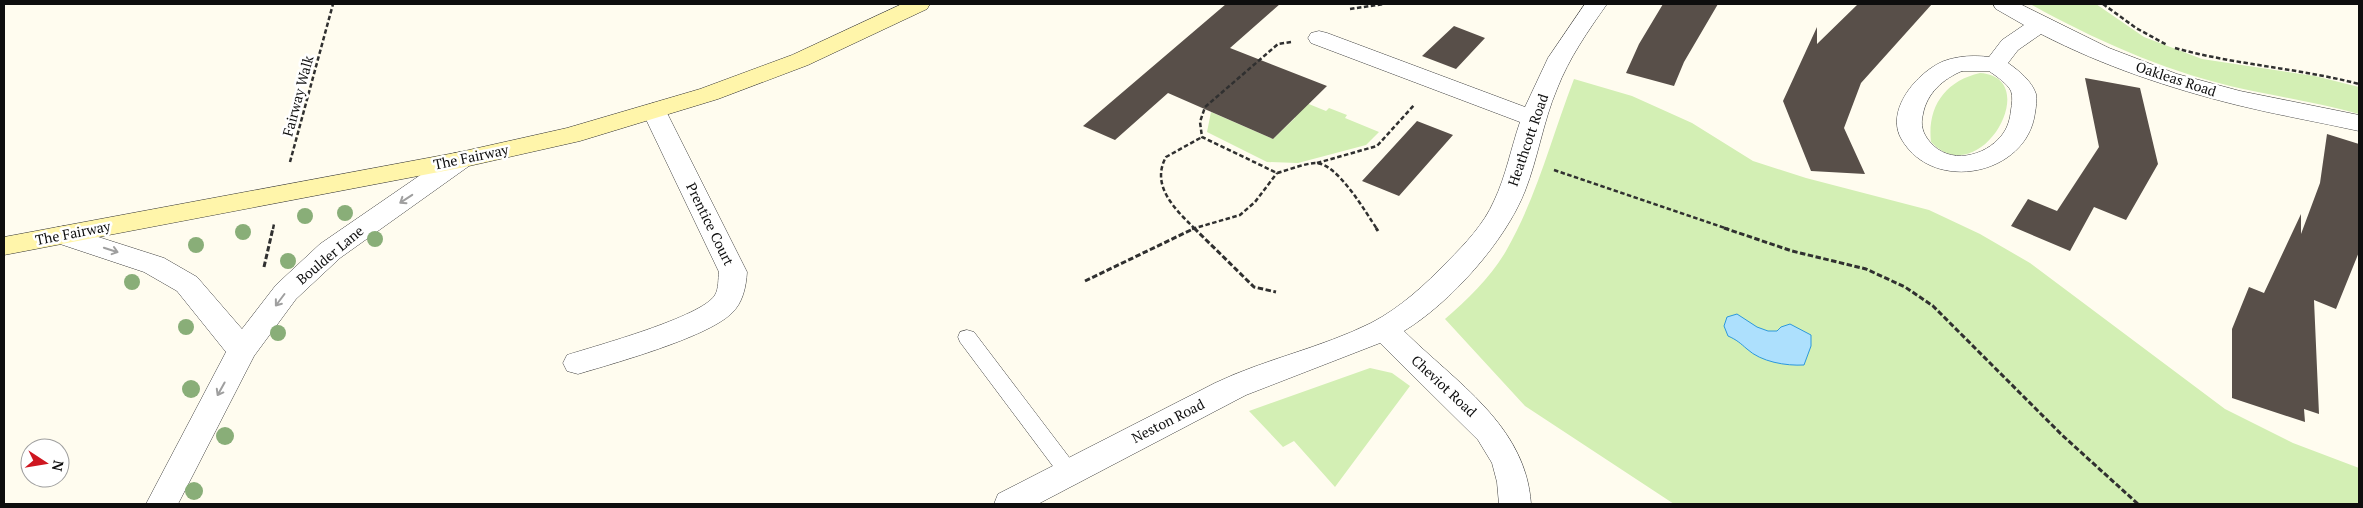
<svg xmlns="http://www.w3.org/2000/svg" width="2363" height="508" font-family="'PT Serif',serif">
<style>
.green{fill:#d3efb4}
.water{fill:#ade0fd;stroke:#2c98dc}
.building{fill:#584f49}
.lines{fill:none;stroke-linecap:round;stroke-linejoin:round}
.lane-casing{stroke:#414141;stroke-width:1}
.street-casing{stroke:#414141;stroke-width:1}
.secondary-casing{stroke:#303030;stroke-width:1}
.path-far1{stroke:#303030;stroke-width:2.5;stroke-dasharray:4.5 2.5;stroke-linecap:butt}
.path{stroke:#303030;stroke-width:3;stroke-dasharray:5.5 2.5;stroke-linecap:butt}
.lane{fill:#fff;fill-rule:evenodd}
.street{fill:#fff;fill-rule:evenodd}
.secondary{fill:#fff5aa;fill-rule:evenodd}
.tree{fill:#89ae78}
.oneway{stroke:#9f9f9f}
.labels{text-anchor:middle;stroke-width:5;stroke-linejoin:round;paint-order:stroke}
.street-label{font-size:14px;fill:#0e0e0e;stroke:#fff}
</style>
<rect width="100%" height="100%" fill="#fffcef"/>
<path class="green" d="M2030 4H2096L2144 37 2202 59 2315 76 2359 87V114C2317 102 2273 96 2230 86 2160 69 2093 39 2030 4Z
M1980 73C2045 77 1980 194 1931 142 1927 107 1945 81 1980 73Z
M1574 79 1632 96 1692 123 1753 161 1806 178 1929 210 1980 234 2030 263 2225 409 2293 443 2359 468V504H1674L1525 406 1445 319C1468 299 1491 277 1506 251 1537 197 1552 136 1574 79Z
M1294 98 1326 111 1329 108 1347 115 1345 118 1379 132 1366 145 1298 163 1267 162 1207 132 1211 112 1273 139 1295 118Z
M1370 368 1392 373 1410 386 1335 487 1294 441 1283 447 1249 411Z"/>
<path class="water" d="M1737 314 1757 327 1768 331H1777L1781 327 1790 324 1811 335V346L1804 365C1786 366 1761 362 1747 349 1740 343 1737 340 1728 336L1724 326 1727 317Z"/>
<path class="building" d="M1226 4H1280L1230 48 1327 86 1273 139 1168 93 1115 140 1083 126Z
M1663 4H1718L1684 62 1674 86 1626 73 1639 44Z
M1858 4H1932L1861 83 1844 128 1865 174 1811 171 1783 101 1817 27V44Z
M1454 26 1485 38 1456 69 1422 56Z
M2085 78 2140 88 2158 164 2126 220 2094 207 2070 251 2011 226 2028 199 2057 211 2099 147Z
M1417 121 1453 135 1399 196 1362 181Z
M2327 134 2359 144V252L2336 309 2314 300 2319 414 2304 409 2305 422 2232 398V329L2249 287 2264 293 2301 214V234L2320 183Z"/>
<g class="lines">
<g class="lane-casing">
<path id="lane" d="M967 330 974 332 1075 465 1078 471 1075 477 1068 479 1061 477 960 342 958 337 960 332Z"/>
</g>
<g class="street-casing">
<path id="street" d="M1585 4H1607C1588 31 1569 58 1557 89 1543 122 1538 158 1525 191 1505 242 1450 303 1404 331 1455 382 1526 425 1531 504H1499L1497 482 1492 463 1478 440 1380 343 1246 395 1038 504H994L998 494 1215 383C1265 359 1321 348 1371 323 1400 308 1425 285 1448 261 1465 244 1484 224 1494 201 1506 176 1511 148 1520 122L1311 43 1308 38 1311 33 1319 31 1327 33 1525 107 1548 58Z
M1993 4H2020L2109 48 2177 74 2240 91 2359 115V131C2319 122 2277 115 2237 105 2169 88 2103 66 2041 34L2018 50 2008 63C2018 70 2032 81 2036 94 2037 100 2036 107 2035 113 2027 175 1934 194 1902 140 1884 111 1917 72 1944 61 1958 56 1974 55 1989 57L2002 40 2024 25 1996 9ZM1962 71H1989C1996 76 2007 83 2011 91 2013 97 2012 104 2011 110 2010 119 2008 127 2002 135 1985 157 1949 165 1930 142 1923 134 1920 125 1923 114 1927 93 1943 79 1962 71Z
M654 103 663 106 666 111 747 272C746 287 743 303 731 314 705 338 615 363 578 374L567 371 563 363 567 355C595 346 702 317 715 295 719 288 718 279 719 272L642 111 645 106Z
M460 152 469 154 473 160 469 166 340 258 296 299 254 356 178 504H146L226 352 177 291 144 272 54 242 50 235 54 228 64 226 164 258 197 277 242 329 276 285 320 244 451 154Z"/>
</g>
<g class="secondary-casing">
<path id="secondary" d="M902 4H930L927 9 808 65 718 99 580 141 460 168 4 255V237L460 152 567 128 700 89 792 55Z"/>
</g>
<path class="path-far1" d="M2103 4 2136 28 2167 45
M1350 9 1384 4
M1291 42 1278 44 1205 107 1200 122 1202 137 1277 173C1289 170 1302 164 1315 163 1337 162 1366 213 1377 229
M2175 48C2236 65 2298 68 2359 84
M290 162 333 4
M1317 163 1377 146 1415 104
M1554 170 1728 229
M273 229 274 224
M1192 229 1240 215 1255 202 1277 173
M1195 229C1176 210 1150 186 1166 157L1202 137"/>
<path class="path" d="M1194 228 1254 287 1276 292
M1376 228 1378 231
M1724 228 1792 251 1866 269 1905 287 1933 306 2062 435 2138 504
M264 267 273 228
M1085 281 1195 228"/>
<use href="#lane" class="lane"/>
<use href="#street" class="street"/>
<use href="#secondary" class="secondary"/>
</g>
<g class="tree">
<circle cx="345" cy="213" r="8"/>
<circle cx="305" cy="216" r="8"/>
<circle cx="243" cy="232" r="8"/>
<circle cx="375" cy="239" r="8"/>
<circle cx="196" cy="245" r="8"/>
<circle cx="288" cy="261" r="8"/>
<circle cx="132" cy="282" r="8"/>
<circle cx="186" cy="327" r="8"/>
<circle cx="278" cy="333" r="8"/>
<circle cx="191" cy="389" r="9"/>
<circle cx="225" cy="436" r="9"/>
<circle cx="194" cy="491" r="9"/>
</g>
<defs><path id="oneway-shaft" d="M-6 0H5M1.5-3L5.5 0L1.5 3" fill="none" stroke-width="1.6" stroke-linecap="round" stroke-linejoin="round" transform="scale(1.25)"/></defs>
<g class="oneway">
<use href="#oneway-shaft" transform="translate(406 199) rotate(147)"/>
<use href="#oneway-shaft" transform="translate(111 250) rotate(18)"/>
<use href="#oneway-shaft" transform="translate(280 300) rotate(127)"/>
<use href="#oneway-shaft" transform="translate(221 389) rotate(119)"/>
</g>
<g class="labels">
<g class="street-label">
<text transform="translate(2176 79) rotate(18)" y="5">Oakleas Road</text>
<text transform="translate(298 96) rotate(-75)" y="5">Fairway Walk</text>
<text transform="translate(1528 140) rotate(-71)" y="5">Heathcott Road</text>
<text transform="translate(471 157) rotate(-12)" y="5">The Fairway</text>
<text transform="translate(710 224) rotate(64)" y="5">Prentice Court</text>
<text transform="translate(73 233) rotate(-11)" y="5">The Fairway</text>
<text transform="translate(330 255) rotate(-40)" y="5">Boulder Lane</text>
<text transform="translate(1444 386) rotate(43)" y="5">Cheviot Road</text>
<text transform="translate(1168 421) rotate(-27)" y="5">Neston Road</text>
</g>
</g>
<rect width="2363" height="508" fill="none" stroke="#0e0e0e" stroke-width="10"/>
<g transform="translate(45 463) rotate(102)"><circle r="24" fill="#ffffff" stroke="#9f9f9f"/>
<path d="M0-4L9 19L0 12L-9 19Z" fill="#ce1620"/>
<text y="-8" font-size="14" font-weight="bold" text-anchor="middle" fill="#0e0e0e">N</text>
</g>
</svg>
